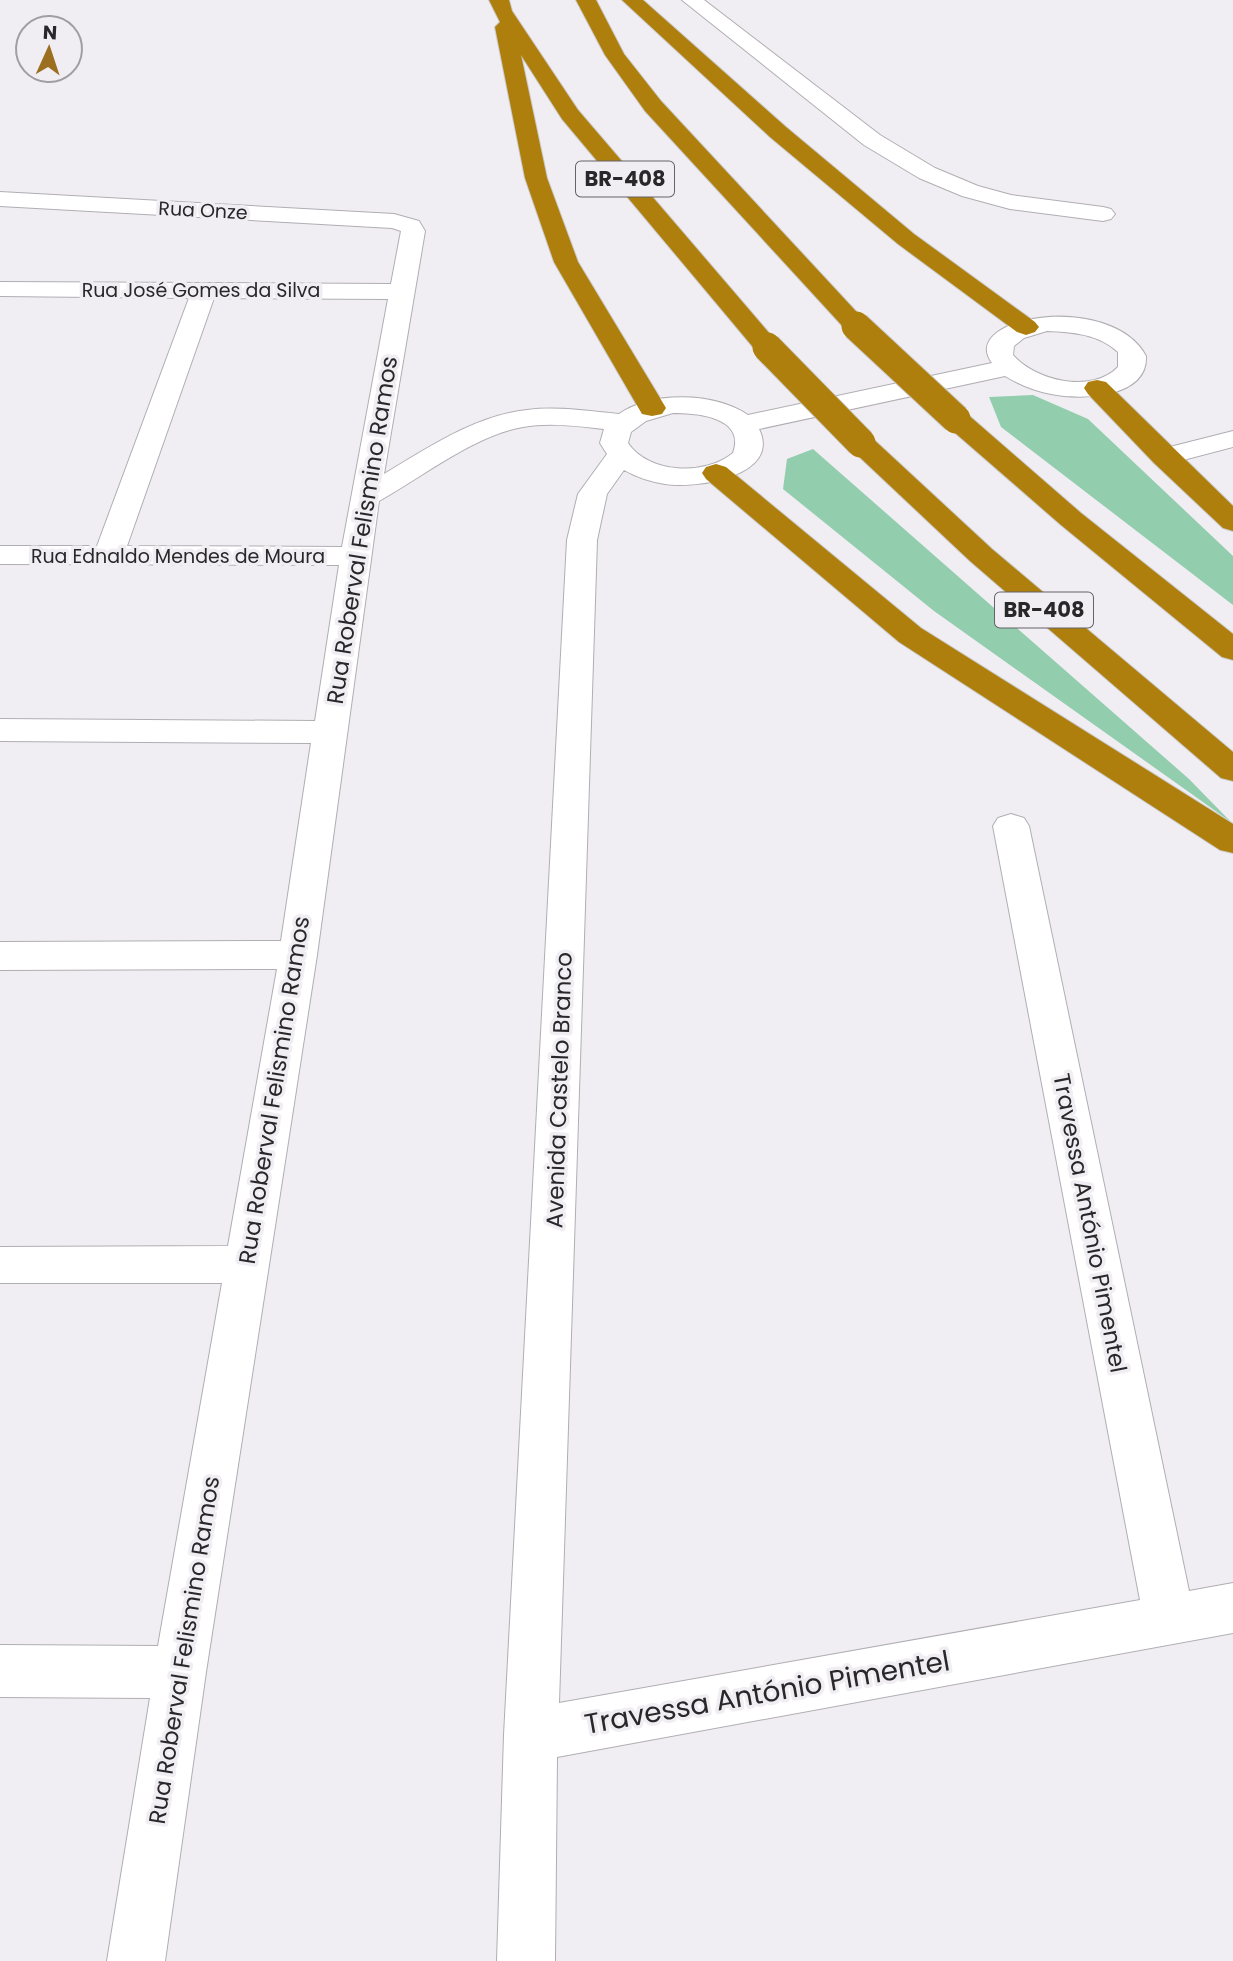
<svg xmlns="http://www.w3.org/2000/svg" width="1233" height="1961" font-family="Poppins,sans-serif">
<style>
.green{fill:#92cdae}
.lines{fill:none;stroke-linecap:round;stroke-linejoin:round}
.street-casing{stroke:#b0aeb3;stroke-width:2}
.highway-casing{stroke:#cbcbcc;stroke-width:2}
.street{fill:#fff;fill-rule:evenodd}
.highway{fill:#ae7f0d;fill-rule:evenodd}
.highway-bridge-casing{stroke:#cbcbcc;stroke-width:31;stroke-linecap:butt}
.highway-bridge{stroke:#ae7f0d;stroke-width:29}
.labels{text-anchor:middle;stroke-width:7;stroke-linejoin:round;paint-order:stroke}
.far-street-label{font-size:19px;fill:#282729;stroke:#f0eef3}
.shield{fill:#f0eef3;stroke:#646366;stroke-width:2}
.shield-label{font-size:21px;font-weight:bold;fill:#282729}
.street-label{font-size:23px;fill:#282729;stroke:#f0eef3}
.near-street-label{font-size:28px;fill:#282729;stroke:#f0eef3}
</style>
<rect width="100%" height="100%" fill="#f0eef3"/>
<path class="green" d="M1033 395 1088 419 1233 556V605L1001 427 989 397Z
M813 449 1189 779 1231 822 934 611 783 489 787 459Z"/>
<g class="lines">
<g class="street-casing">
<path id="street" d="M682 0H704L880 135 935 168 978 186 1011 195 1103 207 1111 209 1115 214 1111 219 1103 221 1010 209 962 196 919 178 864 145Z
M0 192 394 214 419 221 425 231 384 474C428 448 474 416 527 410 557 406 588 411 619 414 652 391 714 392 748 415L992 363C957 316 1111 291 1146 356 1148 399 1080 400 1051 394 1035 391 1020 385 1005 376L759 429C782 476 696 489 665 484 652 482 636 477 624 470L607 494 597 540 559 1703 1140 1600 993 826 998 818 1011 814 1024 818 1029 826 1189 1591 1233 1583V1633L557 1757 555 1961H497L504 1735 567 540 578 494 607 454 600 443 604 429C577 426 549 422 523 427 475 435 422 477 379 501L317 955 206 1672 165 1961H107L150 1698 0 1697V1645L158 1646 222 1283H0V1247L228 1246 277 969 0 970V942L281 941 311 743 0 741V719L315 721 339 565 0 564V546H97L189 298 0 296V282L391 284 401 231 392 228 0 206ZM214 298 388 299 342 547 127 546ZM1047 331C1073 332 1098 334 1118 352V367C1092 394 1036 381 1013 355L1014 346 1024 338ZM673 413C697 413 746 417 733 453 705 476 649 474 628 443L631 432 646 421Z
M1233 431V447L1164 465 1154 463 1150 457 1154 451Z"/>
</g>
<g class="highway-casing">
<path id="highway" d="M489 0H509L512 11 578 110 776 341 780 347 776 353 767 355 758 353 562 119 521 55 547 178 578 262 666 408 662 414 652 416 642 414 554 262 525 178 495 27 500 22Z
M576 0H596L624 54 661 101 865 321 869 326 865 331 856 334 847 331 645 111 605 55Z
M622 0H643L786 127 914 234 1035 322 1039 327 1035 332 1026 335 1017 332 898 244 770 137Z
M1097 380 1106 382 1233 506V531L1223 528 1154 463 1088 394 1084 388 1088 382Z
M956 411 966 413 1081 513 1233 634V660L1222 657 1061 525 946 425 942 419 946 413Z
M861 435 871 437 992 549 1233 752V781L1221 778 970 561 851 449 847 443 851 437Z
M716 464 726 467 921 628 1233 824V853L1220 850 899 642 706 479 702 473 706 467Z"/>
</g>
<use href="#street" class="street"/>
<use href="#highway" class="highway"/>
<g class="highway-bridge-casing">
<path id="highway-bridge" d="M856 326 956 419
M767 347 861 443"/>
</g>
<use href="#highway-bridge" class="highway-bridge"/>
</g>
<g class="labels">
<g class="far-street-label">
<text transform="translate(203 210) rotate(3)" y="7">Rua Onze</text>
<text x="201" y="297">Rua José Gomes da Silva</text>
<text x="178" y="563">Rua Ednaldo Mendes de Moura</text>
</g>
<g class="shield">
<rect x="576" y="161.5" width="98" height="35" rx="5"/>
<rect x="995" y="592.5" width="98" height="35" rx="5"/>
</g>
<g class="shield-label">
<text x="625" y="186">BR-408</text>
<text x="1044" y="617">BR-408</text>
</g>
<g class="street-label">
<text transform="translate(362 530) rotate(-81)" y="8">Rua Roberval Felismino Ramos</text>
<text transform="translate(274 1090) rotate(-81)" y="8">Rua Roberval Felismino Ramos</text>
<text transform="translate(559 1090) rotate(-88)" y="8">Avenida Castelo Branco</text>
<text transform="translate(1090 1223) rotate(79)" y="8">Travessa António Pimentel</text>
<text transform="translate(184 1650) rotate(-81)" y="8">Rua Roberval Felismino Ramos</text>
</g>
<g class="near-street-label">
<text transform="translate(767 1692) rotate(-10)" y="10">Travessa António Pimentel</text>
</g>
</g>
<g transform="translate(49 49) rotate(3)"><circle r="33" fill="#f0eef3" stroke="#a09ea2" stroke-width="2"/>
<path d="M0-5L12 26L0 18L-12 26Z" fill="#9c6e1f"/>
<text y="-10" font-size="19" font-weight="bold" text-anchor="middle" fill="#282729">N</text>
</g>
</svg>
